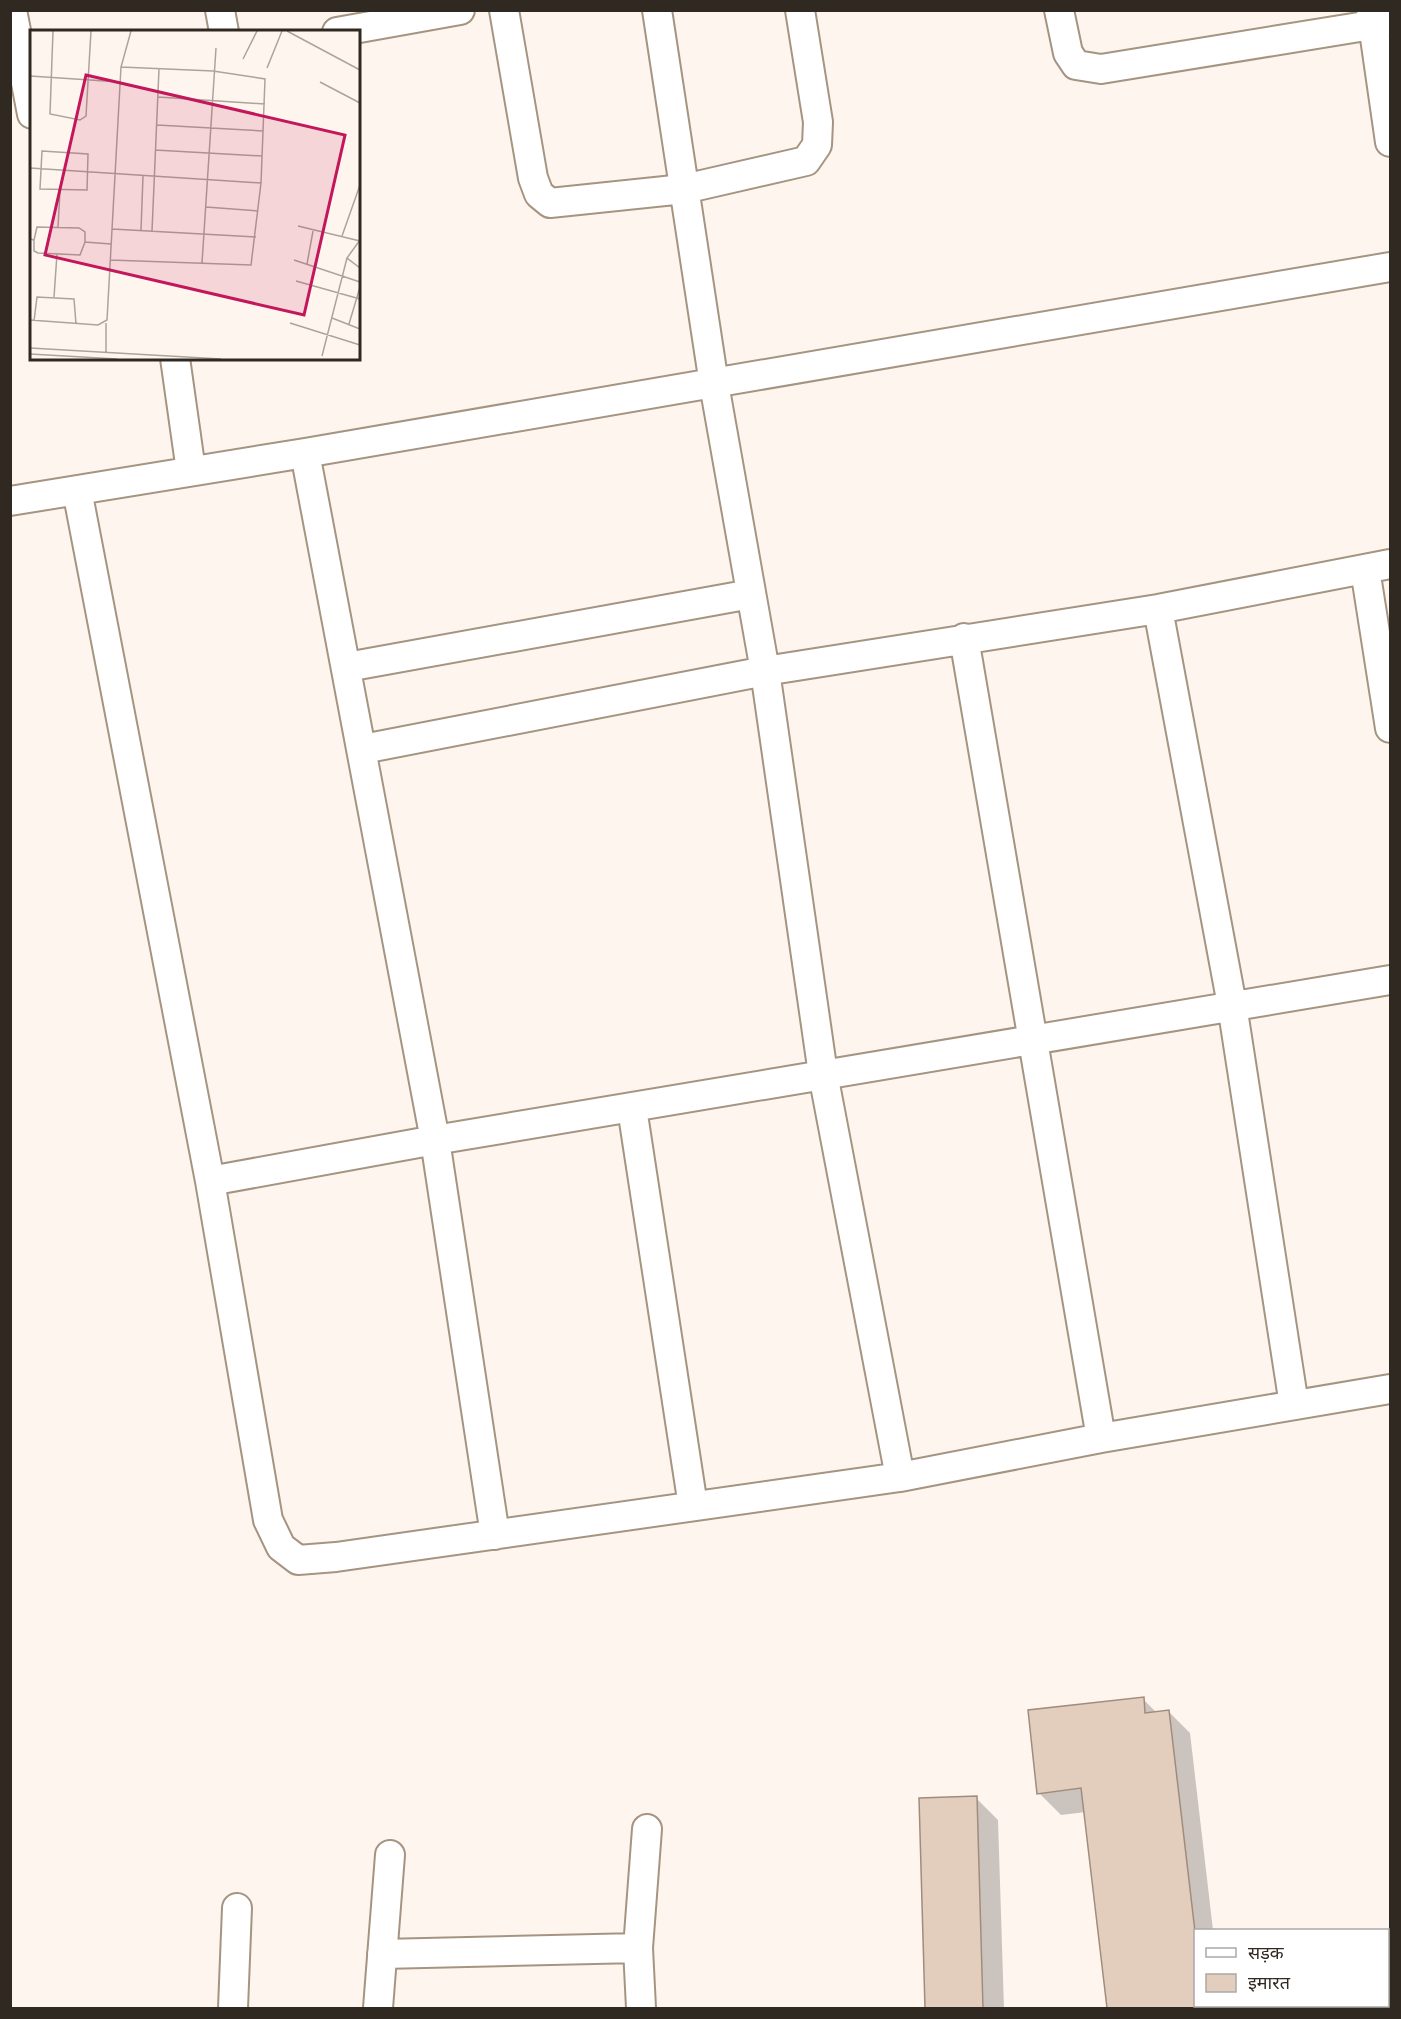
<svg xmlns="http://www.w3.org/2000/svg" width="1401" height="2019" font-family="Quicksand,'Noto Sans Devanagari',sans-serif">
<style>
.shadow{fill:#0003}
.building{fill:#e3cebd;stroke:#a08c7d;stroke-width:1.5}
.lines{fill:none;stroke-linecap:round;stroke-linejoin:round}
.street-casing{stroke:#a69482;stroke-width:32}
.street{stroke:#fff;stroke-width:28}
.inset-road{fill:none;stroke:#aca49c;stroke-width:1.5}
.view{fill:#c2185b;fill-opacity:0.15;stroke:#c2185b;stroke-width:3}
.inset-edge{fill:none;stroke:#302922;stroke-width:3}
</style>
<rect width="100%" height="100%" fill="#fef6ee"/>
<path class="shadow" d="M1143 1699 1157 1713 1168 1711 1190 1733 1213 1930H1196V2006H1222V2008H1109L1086 1812 1061 1815 1039 1793Z
M976 1798 998 1820 1004 2008H926L921 1799Z"/>
<path class="building" d="M1144 1697 1145 1713 1169 1710 1196 1940V2006H1203V2008H1107L1081 1788 1037 1794 1028 1710Z
M977 1796 983 2008H925L919 1798Z"/>
<g class="lines">
<g class="street-casing">
<path id="street" d="M12 10 32 114
M220 10 224 32
M504 10 533 178 539 194 550 203 684 189 806 161 817 145 818 122 800 10
M657 10 714 384 765 671 823 1074 900 1477
M1059 10 1068 53 1076 65 1101 69 1390 22
M1371 10 1390 142
M337 32 460 10
M175 358 191 471
M305 453 435 1140 495 1535
M77 490 210 1181 268 1520 281 1547 298 1560 336 1557 900 1477 1101 1438 1390 1389
M10 501 305 453 1390 267
M1365 569 1390 728
M1158 609 1232 1005 1294 1405
M964 638 1101 1438
M347 667 751 594
M363 749 765 671 1158 609 1390 564
M632 1108 693 1506
M210 1181 435 1140 1390 980
M382 1954 638 1948
M233 2008 237 1908
M378 2008 390 1855
M641 2008 638 1948 647 1829"/>
</g>
<use href="#street" class="street"/>
</g>
<g transform="translate(30 30)">
<rect width="330" height="330" fill="#fef6ee"/>
<path class="inset-road" d="M23 1 20 84 50 90 56 86 61 1M257 1 330 40M213 29 227 1M237 38 252 1M0 46 90 52M290 52 330 73M128 67 235 74M127 95 233 101M125 120 232 126M12 121 58 124 57 160 10 159ZM0 138 231 153M176 177 228 181M268 196 330 211M28 197 30 161M82 199 226 207M111 200 113 146M122 201 129 39M312 206 330 155M0 209 4 210 7 197 49 198 55 202V212L81 214M4 210V221L8 223 50 225 55 212M330 210 317 228 330 238M80 230 221 235 231 153 235 49 183 41 91 37M264 230 330 252M172 233 186 18M277 234 283 201M266 251 330 269M24 267 27 224M302 288 330 299M0 290 68 295 77 290 91 37 101 1M4 291 7 267 44 269 46 294M260 293 330 315M319 294 330 257M0 318 191 329M76 322V293M0 324 87 329M292 326 317 228"/>
<path class="view" d="M56 45 315 105 274 285 15 225Z"/>
<rect width="330" height="330" class="inset-edge"/>
</g>
<rect width="1401" height="2019" fill="none" stroke="#302922" stroke-width="24"/>
<rect x="1194" y="1929" width="195" height="78" fill="#ffffff" stroke="#aca9a7" stroke-width="1.5"/>
<rect x="1206" y="1948" width="30" height="9" fill="#ffffff" stroke="#aca9a7" stroke-width="1.5"/>
<text x="1248" y="1959" font-size="18" fill="#302922">सड़क</text>
<rect x="1206" y="1974" width="30" height="18" fill="#e3cebd" stroke="#aca9a7" stroke-width="1.5"/>
<text x="1248" y="1989" font-size="18" fill="#302922">इमारत</text>
</svg>
